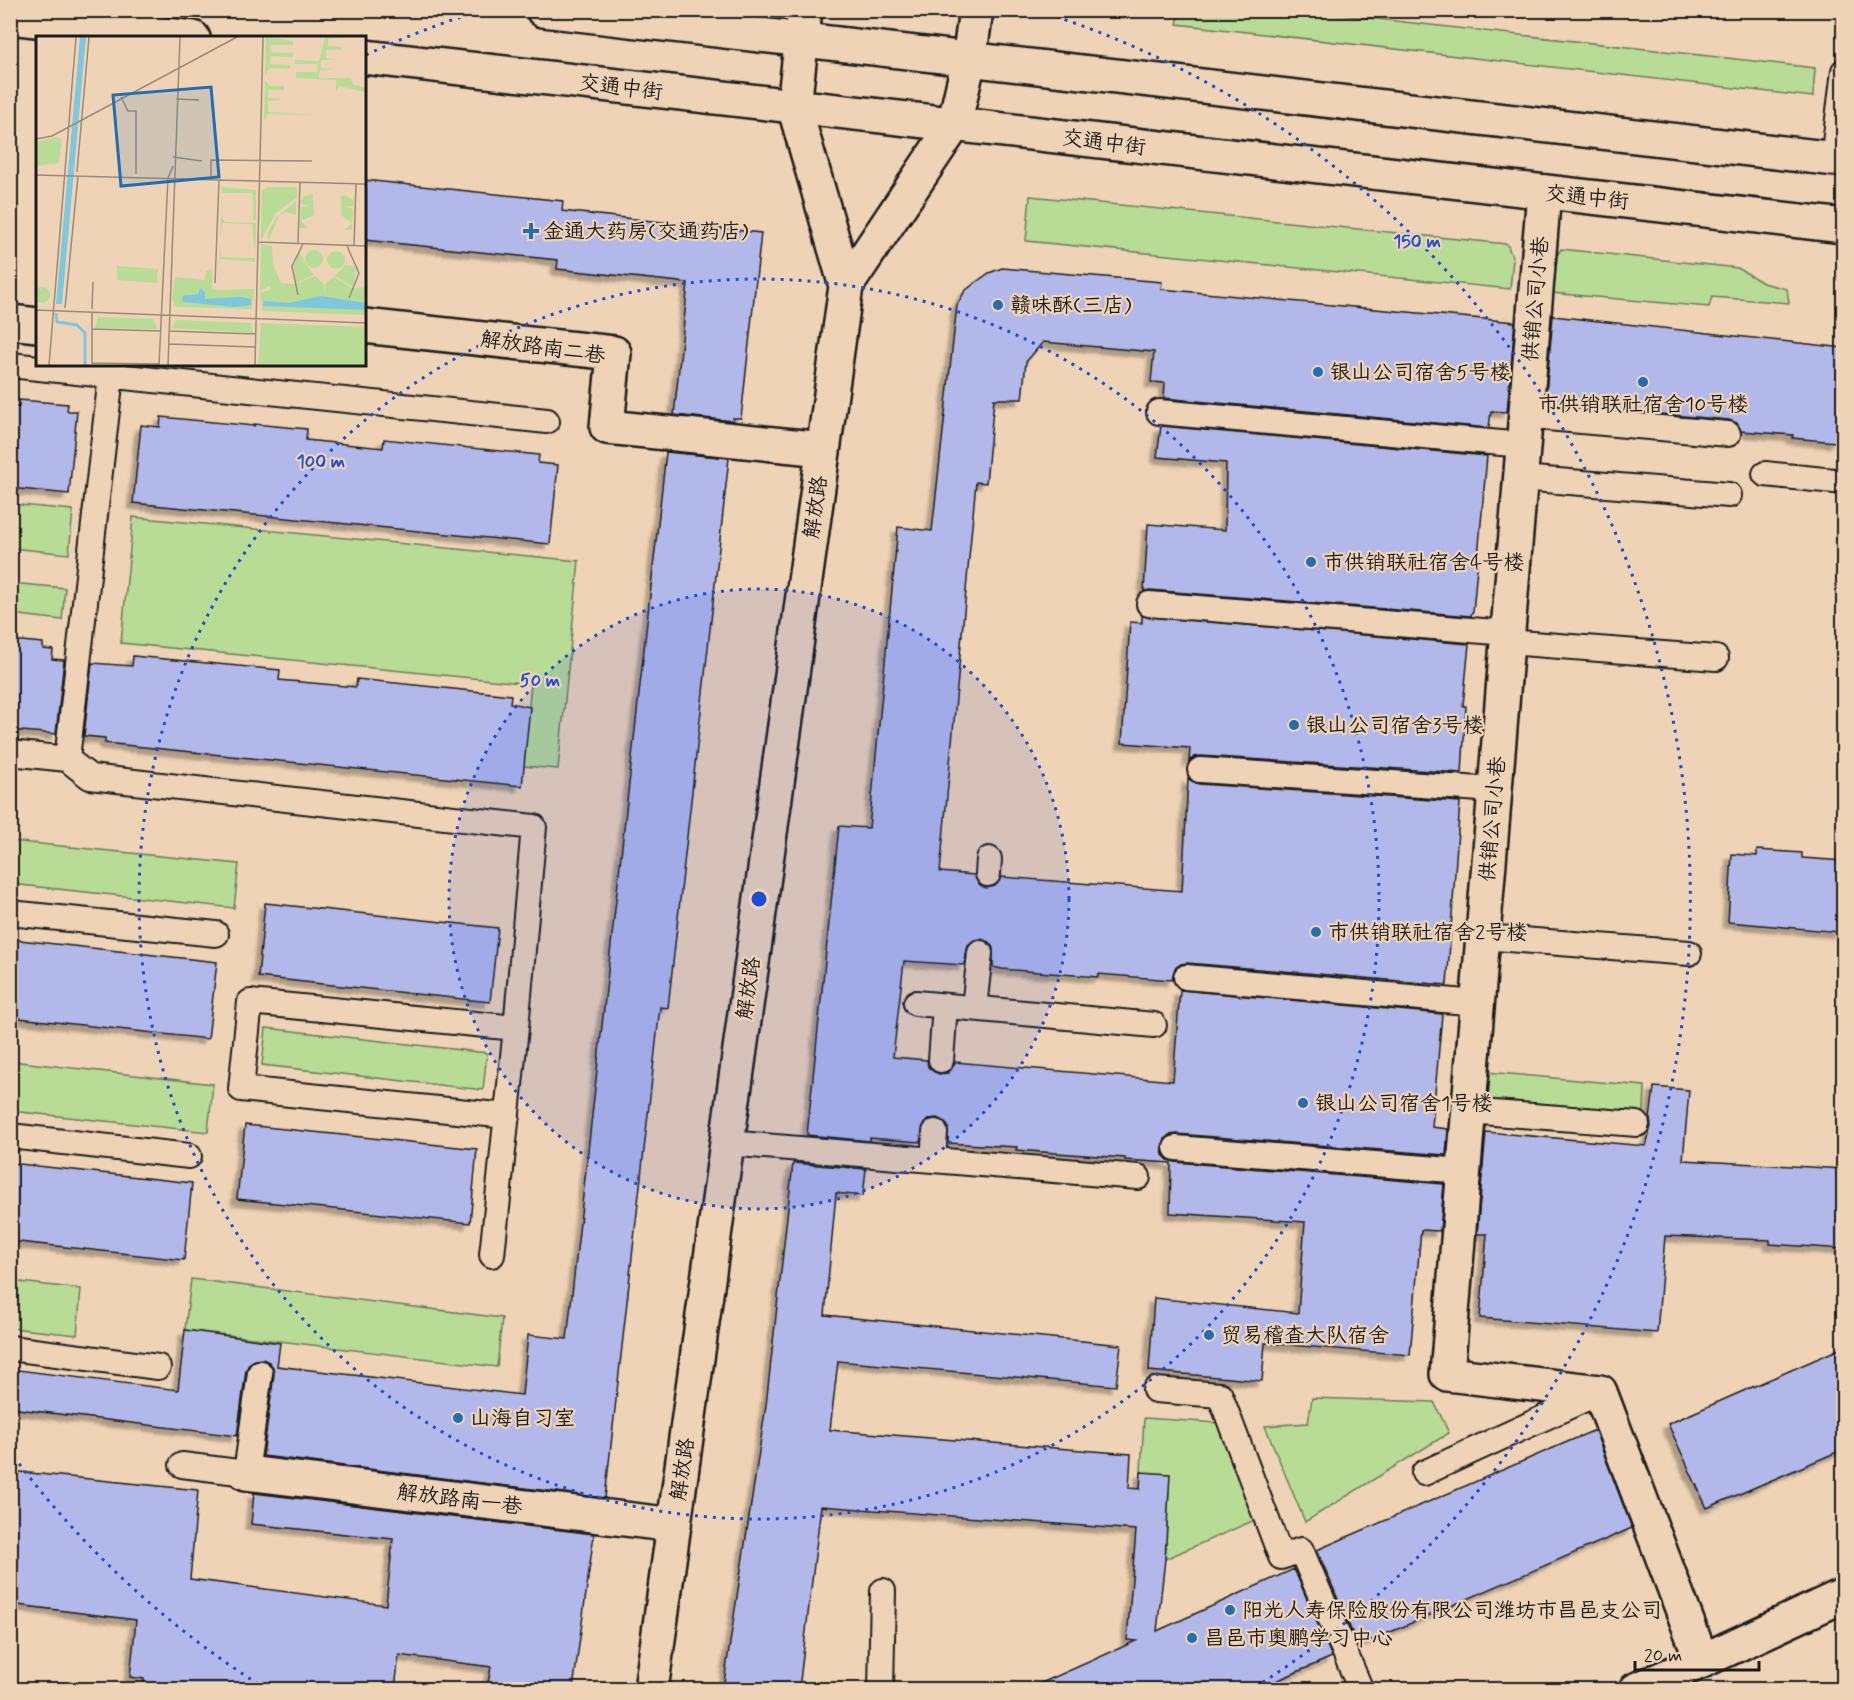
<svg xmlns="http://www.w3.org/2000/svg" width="1854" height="1700" font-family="Mynerve,'LXGW WenKai TC',sans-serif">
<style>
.green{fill:#b8db95;stroke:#6a7c58;stroke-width:1.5}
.building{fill:#b2b9ea;stroke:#1c1c1c;stroke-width:1.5;filter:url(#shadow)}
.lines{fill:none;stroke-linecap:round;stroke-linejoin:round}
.lane-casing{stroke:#1c1c1c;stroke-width:28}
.street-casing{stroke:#1c1c1c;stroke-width:38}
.secondary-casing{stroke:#1c1c1c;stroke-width:38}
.primary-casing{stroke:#1c1c1c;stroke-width:38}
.lane{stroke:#efd3b6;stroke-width:24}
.street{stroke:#efd3b6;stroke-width:33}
.secondary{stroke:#efd3b6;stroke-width:33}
.primary{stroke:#efd3b6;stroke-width:33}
.ring{fill:none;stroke:#1d4ed8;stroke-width:3;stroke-dasharray:3 6}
.poi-dot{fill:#1f6fb2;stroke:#efd3b6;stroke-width:2}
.labels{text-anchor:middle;stroke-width:4.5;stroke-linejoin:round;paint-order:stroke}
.street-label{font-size:21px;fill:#1c1c1c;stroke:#efd3b6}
.poi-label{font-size:21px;fill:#1c1c1c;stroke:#efd3b6;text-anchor:start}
.inset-river{fill:none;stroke:#7ec7df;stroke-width:3}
.inset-road{fill:none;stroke:#9b8a78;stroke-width:1.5}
.view{fill:#1f6fb2;fill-opacity:0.15;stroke:#1f6fb2;stroke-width:3}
.inset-edge{fill:none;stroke:#1c1c1c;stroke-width:3}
.centre{fill:#1d4ed8;stroke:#efd3b6;stroke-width:3}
.ring-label{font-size:18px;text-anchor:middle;font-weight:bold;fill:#1d4ed8;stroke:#efd3b6;stroke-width:4.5;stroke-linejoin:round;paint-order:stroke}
</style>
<defs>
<filter id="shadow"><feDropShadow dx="-5.5" dy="5.5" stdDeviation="1.5" flood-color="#0004"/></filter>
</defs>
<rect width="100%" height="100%" fill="#efd3b6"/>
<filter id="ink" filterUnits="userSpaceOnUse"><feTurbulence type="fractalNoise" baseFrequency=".0167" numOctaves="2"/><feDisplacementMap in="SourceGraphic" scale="12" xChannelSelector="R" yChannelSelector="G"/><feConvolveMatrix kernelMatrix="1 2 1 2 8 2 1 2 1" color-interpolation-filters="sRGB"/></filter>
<g filter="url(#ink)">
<path class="green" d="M1180 11H1306L1815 68 1813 97 1177 24Z
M1030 196 1507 244 1513 259 1510 289 1026 241Z
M1561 249 1738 268 1763 283 1787 289 1789 303 1712 297 1709 307 1551 293 1555 259Z
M10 504 73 510 69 554 11 548Z
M133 517 579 561 558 769 523 766 531 684 121 643Z
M10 583 65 588 62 620 11 614Z
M11 841 239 864 234 908 11 884Z
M266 1028 487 1053 483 1090 262 1065Z
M11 1061 213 1084 208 1132 11 1111Z
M1487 1072 1645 1086 1644 1112 1486 1099Z
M191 1279 502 1318 497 1367 185 1330Z
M11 1281 81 1289 77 1335 11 1328Z
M1312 1398 1434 1402 1449 1433 1305 1522 1265 1426 1308 1423Z
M1144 1418 1233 1424 1264 1516 1165 1559 1169 1491 1140 1489Z"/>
<path class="building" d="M364 180 563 201 562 211 761 233 741 418H733V421L674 415 688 283 557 269 558 260 364 240Z
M1002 268 1162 282 1161 289 1515 322 1507 412 1491 411 1489 428 1164 398 1165 383 1151 382 1154 352 1043 342 1026 362 1022 399H994L986 483 976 482 940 872 974 875 980 885 986 888 995 886 1002 877 1182 891 1188 778 1193 782 1199 784 1460 802 1447 985 1187 963 1181 964 1175 968 1172 980 1098 974V977L1002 969 993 967V948L989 942 981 939 974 940 968 945 964 965 904 961 893 1057 927 1060 928 1067 933 1071 939 1074 948 1073 952 1068 955 1062 1173 1081 1180 990 1442 1014 1432 1127 1448 1129 1446 1155 1177 1134 1169 1135 1165 1139 1162 1146 1163 1155 1168 1160 1175 1162 1444 1184 1440 1231 1421 1230 1410 1355 1265 1343 1262 1381 1149 1371 1154 1298 1298 1313 1305 1222 1170 1213 1171 1163 1125 1160V1158L1016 1150 1017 1147 948 1143V1126L943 1121 937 1118 929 1119 924 1124 920 1142 870 1138V1141L807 1135 839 826 869 828 898 527 932 531 957 305 965 291 975 283 989 273Z
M1553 316 1844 348V435H1837L1836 442 1792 438 1793 435 1741 431 1737 423 1729 420 1545 404Z
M19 400 68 404 67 411H77L69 494 10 488V406L19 407Z
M161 417 254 426V424L307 429 306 440 383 448 384 439 539 455 538 463 558 465 550 544 133 503 141 425 160 427Z
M1161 426 1487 456 1473 612H1472L1471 616 1150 590 1144 591 1148 524 1225 530 1226 463 1157 457Z
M666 452 729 458 668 1008 660 1007 605 1498 263 1456 274 1374 273 1367 269 1362 263 1359 254 1360 249 1364 246 1370 237 1436 10 1408V1369L178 1390 185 1330 280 1343 277 1366 522 1395 528 1335 567 1339Z
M1142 616 1469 644 1463 706H1466L1462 773 1201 756 1194 757 1189 761 1190 748 1122 743 1130 622 1142 623Z
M10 640 43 643V649L53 650 52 659 64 660 56 734 10 730Z
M133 656 280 670 279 680 356 687 357 679 511 695 510 703 530 707 522 786 105 743V738L84 736 92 663 132 666Z
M1757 850 1802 853V858L1844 861V925H1840V932L1728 922 1732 854 1757 856Z
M265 903 498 928 490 1002 258 977Z
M10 939 217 962 208 1039 10 1017Z
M1654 1087 1689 1090 1683 1160 1844 1169V1249L1770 1244V1240L1665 1236 1657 1333 1480 1318 1487 1234H1477L1486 1132 1646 1146 1651 1126 1650 1119Z
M245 1125 477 1149 470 1223 237 1199Z
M10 1163 192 1183 184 1260 10 1241Z
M793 1163 866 1169 863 1196 836 1193 825 1315 1121 1345 1116 1386 838 1361 830 1430 1131 1454 1129 1488 1140 1489 1141 1472 1170 1474 1165 1559 1157 1631 1294 1569 1332 1657 1257 1689H1028L1136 1641 1127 1640 1136 1530 821 1506 799 1689H723L766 1405Z
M1844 1347V1449L1707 1508 1668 1424Z
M1595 1430 1632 1528 1358 1646 1317 1550Z
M10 1471 198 1490 190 1579 386 1605 393 1539 251 1524 254 1493 594 1534 573 1689H487L491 1667 399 1655 395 1689H143L144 1679 130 1677 136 1620 10 1604Z"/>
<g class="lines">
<g class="lane-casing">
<path id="lane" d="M1833 159 1844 71
M10 365 547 421
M1159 412 1523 445
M1525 416 1728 434
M1765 474 1844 482
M1521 478 1729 495
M1149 604 1508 633
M1507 642 1716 658
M10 753 67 759 90 777 534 827 516 1028 492 1255
M67 759 111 376 115 364
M1200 770 1495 790
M988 874 989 859
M10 913 216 934
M1483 937 1689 953
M1186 977 1477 1003
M916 1003 1154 1025
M974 1008 980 953
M941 1060 945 1006
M1468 1111 1637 1124
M507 1116 241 1089 250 1002 516 1028
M10 1136 189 1156
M727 1143 1138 1177
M1176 1148 1463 1171
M933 1160 935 1132
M10 1348 158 1367
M1155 1390 1220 1395 1281 1557 1301 1550 1361 1690
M182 1465 246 1473 260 1373
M1424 1473 1600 1392
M881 1690 883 1591"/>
</g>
<g class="street-casing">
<path id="street" d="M1544 192 1447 1374 1600 1392 1702 1661
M10 322 38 325
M364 326 614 353 607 427 823 449
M246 1473 674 1525"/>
</g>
<g class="secondary-casing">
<path id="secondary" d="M846 286 954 125 969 60 976 10
M651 1690 846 286 794 106 805 10
M1636 1690 1702 1661 1844 1595"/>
</g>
<g class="primary-casing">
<path id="primary" d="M543 10 1844 160
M10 17 193 38
M364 57 1844 226"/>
</g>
<use href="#lane" class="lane"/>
<use href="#street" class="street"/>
<use href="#secondary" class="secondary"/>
<use href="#primary" class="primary"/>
</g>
</g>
<circle cx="759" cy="899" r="310" fill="#1d4ed8" fill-opacity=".12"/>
<g class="ring">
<circle cx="759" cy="899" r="310"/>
<circle cx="759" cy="899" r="620"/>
<path d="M266 1689A931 931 0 0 1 11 1453M366 55A931 931 0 0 1 479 11M1039 11A931 931 0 0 1 1252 1689"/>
</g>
<g class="poi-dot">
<path d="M528 222h6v6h6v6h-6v6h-6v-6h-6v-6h6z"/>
<circle cx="998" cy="305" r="6"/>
<circle cx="1318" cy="372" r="6"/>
<circle cx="1643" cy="382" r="6"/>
<circle cx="1311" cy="562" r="6"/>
<circle cx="1294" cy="725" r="6"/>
<circle cx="1316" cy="932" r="6"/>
<circle cx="1303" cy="1103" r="6"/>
<circle cx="1209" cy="1335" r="6"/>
<circle cx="458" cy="1418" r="6"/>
<circle cx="1230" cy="1610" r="6"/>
<circle cx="1192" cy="1638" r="6"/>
</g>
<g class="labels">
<g class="street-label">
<text transform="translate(621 87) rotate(7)" y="7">交通中街</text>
<text transform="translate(1104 142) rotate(7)" y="7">交通中街</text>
<text transform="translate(1587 197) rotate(6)" y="7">交通中街</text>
<text transform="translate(1535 299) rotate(-85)" y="7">供销公司小巷</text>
<text transform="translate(543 347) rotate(8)" y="7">解放路南二巷</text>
<text transform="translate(815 507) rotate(-82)" y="7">解放路</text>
<text transform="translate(1492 819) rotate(-85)" y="7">供销公司小巷</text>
<text transform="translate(748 988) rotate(-82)" y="7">解放路</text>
<text transform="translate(682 1469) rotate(-82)" y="7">解放路</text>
<text transform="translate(460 1499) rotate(7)" y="7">解放路南一巷</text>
</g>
<g class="poi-label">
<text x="543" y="238">金通大药房(交通药店)</text>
<text x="1010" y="312">赣味酥(三店)</text>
<text x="1330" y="379">银山公司宿舍5号楼</text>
<text x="1643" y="411" text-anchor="middle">市供销联社宿舍10号楼</text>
<text x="1323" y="569">市供销联社宿舍4号楼</text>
<text x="1306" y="732">银山公司宿舍3号楼</text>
<text x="1328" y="939">市供销联社宿舍2号楼</text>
<text x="1315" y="1110">银山公司宿舍1号楼</text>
<text x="1221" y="1342">贸易稽查大队宿舍</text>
<text x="470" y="1425">山海自习室</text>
<text x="1242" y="1617">阳光人寿保险股份有限公司潍坊市昌邑支公司</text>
<text x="1204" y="1645">昌邑市奥鹏学习中心</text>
</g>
</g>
<g transform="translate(36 36)">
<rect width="330" height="330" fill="#efd3b6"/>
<path d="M230 1 257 5V9H235V16L257 17V21L235 20 234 28 254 29V33L234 32 229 39ZM289 1H306L292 3V10L305 11V14H290V22L303 23 285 24V32L300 33 284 34 283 42H315L317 48 330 52V56L303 50 300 56V44L260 42V36H281L282 28H259V24L283 25ZM229 44 234 50H248V54H232V62L248 63 232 65V76L279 79 232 78 228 85ZM21 101 26 104 23 127 0 130V106ZM186 151 220 154V184H217V157H186L185 181 189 186 220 187 219 218 216 188 186 187 184 207ZM233 151H261V161L240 177 225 204 226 154ZM277 158 278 179 265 185 272 192H264L265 171 275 170 265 168 266 161ZM309 159 318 164 317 170H308L317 173 316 194H308L316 187 305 179V160ZM260 165V179L250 176 243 180 232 205V196L240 182ZM184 208 185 221 219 222V226L184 223 182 254 218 253 216 273 140 271 136 263 139 241 169 244 170 235 176 233V253L182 254ZM225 208 236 210 237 229 245 247 260 248 279 240 287 247 289 258V248L298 241 316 252 330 251V279L227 275 224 257 234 254 235 249 224 255ZM269 223a9 9 0 1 1 18 0a9 9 0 1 1-18 0ZM291 224a9 9 0 1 1 18 0a9 9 0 1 1-18 0ZM263 216 268 224 259 228 268 225 278 239 260 247 258 228ZM309 229 321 231 317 251 299 240ZM81 230 122 233 121 247 81 244ZM-2 259a8 8 0 1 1 16 0a8 8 0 1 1-16 0ZM62 281 117 283 122 293 59 292ZM141 284 215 287 217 297 135 292ZM225 287 330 291V329H222Z" fill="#b8db95"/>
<path d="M44 1H50L26 268H20ZM164 252 169 256V263L206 261 215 263V269L198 271 147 266 146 260 162 258ZM285 260 330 267V274L227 270 228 265 253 267Z" fill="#7ec7df"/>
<path class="inset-river" d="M20 277 21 286 41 289 49 297V329"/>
<path class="inset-road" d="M85 61 92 75H100V138M140 63 163 64M0 103 16 100 201 1M137 121 166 125M41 136 53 1M0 139 330 148M175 140V124L276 125M222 206 330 210M262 208 264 146M311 210 323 237 313 262M318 210 320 147M179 247 183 144M262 259 256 230 267 208M29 272 42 140M56 273 57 246M0 274 330 287M56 293 124 295M133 295 220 298M133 308 219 311M56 327 123 328M56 328V276M13 329 40 1M123 329 132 142 137 130M132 329 144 1M219 329 227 1"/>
<path class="view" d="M175 51 183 141 85 150 77 59Z"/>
<rect width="330" height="330" class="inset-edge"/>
</g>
<circle cx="759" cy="899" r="9" class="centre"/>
<g class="ring-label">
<text x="1417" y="247">150 m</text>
<text x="321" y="467">100 m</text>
<text x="540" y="686">50 m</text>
</g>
<rect width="1854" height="1700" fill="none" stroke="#efd3b6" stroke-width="36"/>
<rect x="18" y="18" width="1818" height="1664" fill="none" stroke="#1c1c1c" stroke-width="2" filter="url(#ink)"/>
<path d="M1635 1661v9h124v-9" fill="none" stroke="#1c1c1c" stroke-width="3"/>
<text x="1644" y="1661" font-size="18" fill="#1c1c1c" stroke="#efd3b6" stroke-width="4.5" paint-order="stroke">20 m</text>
</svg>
